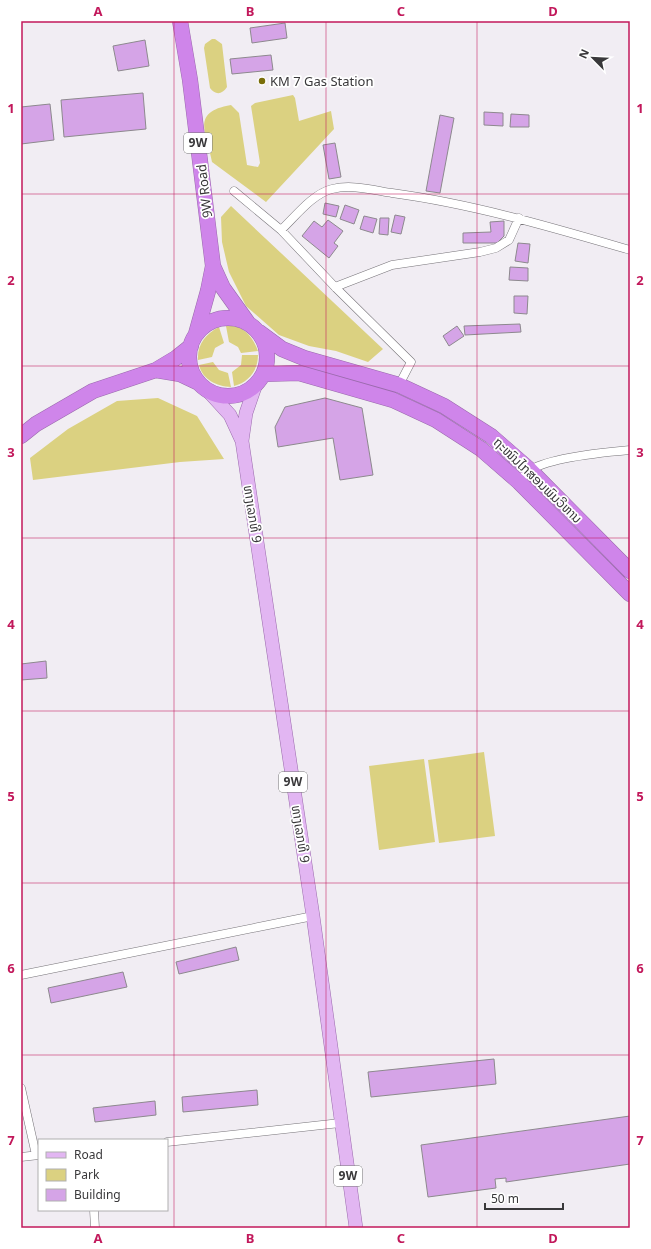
<svg xmlns="http://www.w3.org/2000/svg" width="651" height="1249" font-family="Georgia,'Noto Sans Lao',serif">
<style>
.green{fill:#dbd181}
.building{fill:#d5a4e7;stroke:#8d898e}
.lines{fill:none;stroke-linecap:round;stroke-linejoin:round}
.street-casing{stroke:#777479;stroke-width:9}
.primary-casing{stroke:#9a6aac;stroke-width:14}
.highway-casing{stroke:#9a6aac;stroke-width:16}
.street{stroke:#fff;stroke-width:8}
.primary{stroke:#e2b6f2;stroke-width:13}
.highway{stroke:#cf85ea;stroke-width:15}
.grid{fill:none;stroke:#c2185b;stroke-width:1;stroke-opacity:0.55}
.poi-dot{fill:#796d09;stroke:#fff;stroke-width:1.5}
.labels{text-anchor:middle;stroke-width:3.5;stroke-linejoin:round;paint-order:stroke}
.shield{fill:#fff;stroke:#747475;stroke-width:1}
.shield-label{font-size:12px;font-weight:bold;fill:#39383a}
.poi-label{font-size:13px;fill:#39383a;stroke:#fff;text-anchor:start}
.street-label{font-size:13px;fill:#39383a;stroke:#fff}
.neatline{fill:none;stroke:#c2185b;stroke-width:1.5}
.grid-label{font-size:13px;text-anchor:middle;font-weight:bold;fill:#c2185b}
</style>
<rect width="100%" height="100%" fill="#f1edf3"/>
<path class="green" d="M212 39H215L222 44 227 87C222 95 215 95 210 88L204 48 205 44Z
M293 95 295 98 299 121 331 111 334 129 266 202 212 162C206 131 191 112 231 105L239 113 247 165 258 167 260 163 251 106 255 103Z
M231 206 383 349 368 362 336 351 309 346 279 335 246 306 229 272 222 242 221 217Z
M226 326C243 324 253 337 258 351L241 353 238 347 229 342Z
M219 327 224 343 215 348 212 357 198 360C197 344 206 334 219 327Z
M242 355H258C258 370 249 382 234 386L232 372 241 365Z
M213 362 219 370 228 373 231 387C216 386 203 380 199 365Z
M158 398 197 416 224 459 180 462 33 480 30 458 68 429 117 401Z
M484 752 495 836 439 843 428 760Z
M424 759 435 842 379 850 369 766Z"/>
<path class="building" d="M285 23 287 38 252 43 250 28Z
M145 40 149 66 118 71 113 46Z
M271 55 273 70 232 74 230 59Z
M143 93 146 129 64 137 61 100Z
M50 104 54 140 21 144V107Z
M484 112 503 113V126L484 125Z
M511 114 529 115V127H510Z
M440 115 454 118 440 193 426 191Z
M335 143 341 177 329 179 323 145Z
M325 203 339 206 336 217 323 214Z
M345 205 359 210 354 224 340 219Z
M395 215 405 217 401 234 391 232Z
M364 216 377 219 373 233 360 229Z
M380 218H389L388 235 379 234Z
M328 220 343 231 334 243 338 246 329 258 302 236 314 221 322 227Z
M504 221V236L497 243H463V233L491 232 490 222Z
M518 243 530 244 528 263 515 261Z
M510 267 528 268V281L509 280Z
M514 296H528L527 314 514 313Z
M520 324 521 332 465 335 464 326Z
M457 326 464 336 449 346 443 336Z
M325 398 362 408 373 475 340 480 333 438 278 447 275 427 285 407Z
M46 661 47 678 21 680V664Z
M236 947 239 960 179 974 176 962Z
M123 972 127 987 51 1003 48 988Z
M494 1059 496 1084 371 1097 368 1072Z
M257 1090 258 1105 183 1112 182 1097Z
M155 1101 156 1115 95 1122 93 1108Z
M630 1116V1164L506 1182V1178L495 1179 496 1188 428 1197 421 1145Z"/>
<g class="lines">
<g class="street-casing">
<path id="street" d="M234 191 281 230 335 287 411 362 399 385
M281 230C295 217 312 194 332 189 351 184 373 190 392 193 473 204 551 227 630 250
M335 287 392 265 480 252 496 248 509 240 519 218
M519 482C522 479 525 473 529 471 547 458 607 452 630 450
M21 975 313 916
M21 1088 36 1155
M167 1142 340 1123
M21 1157 39 1155
M94 1210 95 1228"/>
</g>
<g class="primary-casing">
<path id="primary" d="M209 392 230 415 242 441 313 916 356 1228
M242 441 246 413 256 384"/>
</g>
<g class="highway-casing">
<path id="highway" d="M180 21 190 80 213 266 223 288 248 323
M189 357a39 39 0 1 1 78 0a39 39 0 1 1-78 0Z
M259 332 282 349 304 358 399 385 444 406 491 436 530 470 630 571
M196 334 208 291 213 266
M156 370 180 374 199 383
M264 374 299 373 393 400 436 420 481 449 519 482 630 594
M21 436 36 424 93 391 156 370 176 358 191 346"/>
</g>
<use href="#street" class="street"/>
<use href="#primary" class="primary"/>
<use href="#highway" class="highway"/>
</g>
<path class="grid" d="M174 21V1228M326 21V1228M477 21V1228M21 194H630M21 366H630M21 538H630M21 711H630M21 883H630M21 1055H630"/>
<circle class="poi-dot" cx="262" cy="81" r="4"/>
<g class="labels">
<g class="shield">
<rect x="184" y="133" width="28" height="20" rx="3"/>
<rect x="279" y="772" width="28" height="20" rx="3"/>
<rect x="334" y="1166" width="28" height="20" rx="3"/>
</g>
<g class="shield-label">
<text x="198" y="147">9W</text>
<text x="293" y="786">9W</text>
<text x="348" y="1180">9W</text>
</g>
<g class="poi-label">
<text x="270" y="86">KM 7 Gas Station</text>
</g>
<g class="street-label">
<text transform="translate(204 191) rotate(-97)" y="5">9W Road</text>
<text transform="translate(538 480) rotate(44)" y="5">ຖະໜົນໄກສອນພົມວິຫານ</text>
<text transform="translate(253 514) rotate(81)" y="5">ທາງເລກທີ 9</text>
<text transform="translate(301 834) rotate(81)" y="5">ທາງເລກທີ 9</text>
</g>
</g>
<rect width="651" height="1249" fill="none" stroke="#ffffff" stroke-width="44"/>
<rect x="38" y="1139" width="130" height="72" fill="#ffffff" stroke="#b0afb0"/>
<rect x="46" y="1152" width="20" height="6" fill="#e2b6f2" stroke="#b0afb0"/>
<text x="74" y="1159" font-size="12" fill="#39383a">Road</text>
<rect x="46" y="1169" width="20" height="12" fill="#dbd181" stroke="#b0afb0"/>
<text x="74" y="1179" font-size="12" fill="#39383a">Park</text>
<rect x="46" y="1189" width="20" height="12" fill="#d5a4e7" stroke="#b0afb0"/>
<text x="74" y="1199" font-size="12" fill="#39383a">Building</text>
<g transform="translate(593 58) rotate(294)" stroke="#ffffff" stroke-width="3" paint-order="stroke">
<path d="M0-3L7 15L0 10L-7 15Z" fill="#39383a"/>
<text y="-6" font-size="11" font-weight="bold" text-anchor="middle" fill="#39383a">N</text>
</g>
<path d="M485 1203v6h78v-6" fill="none" stroke="#39383a" stroke-width="2"/>
<text x="491" y="1203" font-size="12" fill="#39383a" stroke="#ffffff" stroke-width="3" paint-order="stroke">50 m</text>
<rect x="22" y="22" width="607" height="1205" class="neatline"/>
<g class="grid-label">
<text x="98" y="16">A</text>
<text x="250" y="16">B</text>
<text x="401" y="16">C</text>
<text x="553" y="16">D</text>
<text x="11" y="113">1</text>
<text x="640" y="113">1</text>
<text x="11" y="285">2</text>
<text x="640" y="285">2</text>
<text x="11" y="457">3</text>
<text x="640" y="457">3</text>
<text x="11" y="629">4</text>
<text x="640" y="629">4</text>
<text x="11" y="801">5</text>
<text x="640" y="801">5</text>
<text x="11" y="973">6</text>
<text x="640" y="973">6</text>
<text x="11" y="1145">7</text>
<text x="640" y="1145">7</text>
<text x="98" y="1243">A</text>
<text x="250" y="1243">B</text>
<text x="401" y="1243">C</text>
<text x="553" y="1243">D</text>
</g>
</svg>
